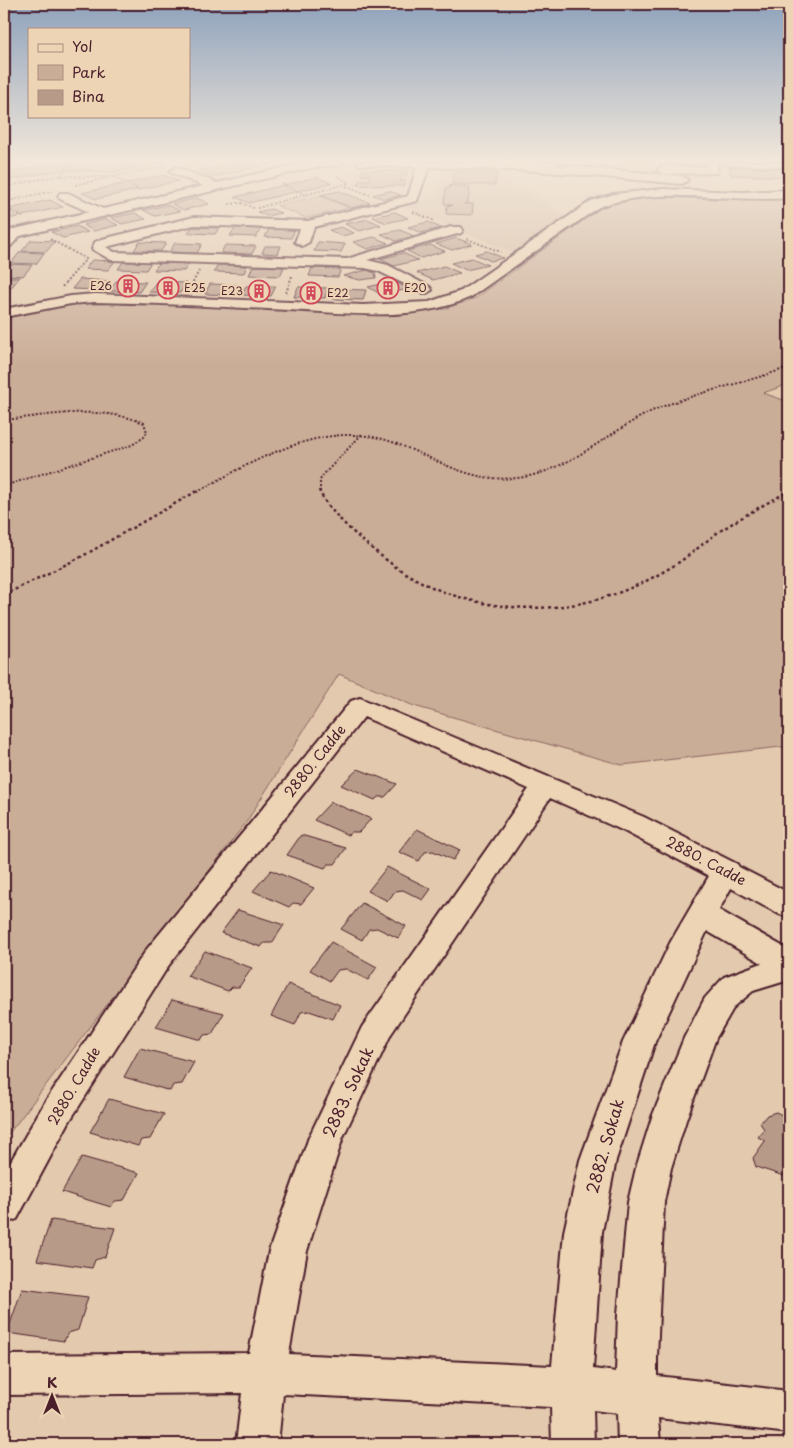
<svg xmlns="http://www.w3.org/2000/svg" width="793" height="1448" font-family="'Playpen Sans',sans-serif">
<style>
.built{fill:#d6bba2}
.green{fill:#caad97;stroke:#8a6661}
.building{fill:#b89a88;stroke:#4a1f2b}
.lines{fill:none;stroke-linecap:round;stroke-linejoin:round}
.minor-casing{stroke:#4a1f2b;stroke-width:4}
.path-far1{stroke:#4a1f2b;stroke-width:2;stroke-dasharray:2 2;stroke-linecap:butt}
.path{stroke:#4a1f2b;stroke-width:2.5;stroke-dasharray:3 3;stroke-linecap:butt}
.minor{fill:#edd4b5;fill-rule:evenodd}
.labels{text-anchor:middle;stroke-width:4;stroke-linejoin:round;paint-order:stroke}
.far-poi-label{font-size:11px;fill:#4a1f2b;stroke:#edd4b5;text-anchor:start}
.street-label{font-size:14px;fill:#4a1f2b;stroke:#edd4b5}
.near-street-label{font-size:16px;fill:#4a1f2b;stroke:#edd4b5}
</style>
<rect width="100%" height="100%" fill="#e3c9ad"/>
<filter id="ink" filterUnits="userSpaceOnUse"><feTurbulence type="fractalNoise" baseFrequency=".02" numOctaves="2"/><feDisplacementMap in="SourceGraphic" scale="10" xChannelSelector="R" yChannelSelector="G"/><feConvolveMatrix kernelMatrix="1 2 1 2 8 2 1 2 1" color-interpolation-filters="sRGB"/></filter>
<g filter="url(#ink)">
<path class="built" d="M346 164 412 166 416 167 409 186H404L403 189 352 187 356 176 328 166Z
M443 168 513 170 511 189H521L532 193 565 216 514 253 403 207 435 197Z"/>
<path class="green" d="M319 196 349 208 306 218 277 206Z
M648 197 750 200 789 197V384L763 393 789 402V746L622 765 414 706 339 674 247 821 4 1140V318L68 305 99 302 404 314 445 309 476 298 605 205Z"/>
<path class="building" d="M132 162H163L113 172 60 170 4 181V173L48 164H115L119 166Z
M238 162H279L213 177 198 171Z
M729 167 789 169V177L731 175Z
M363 170 408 171 406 176H402L400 181H405L404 186 358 185 360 180H369L371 175H361Z
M454 172 497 173 495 185 452 184Z
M164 175 178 181 96 199 82 193Z
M317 177 331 183 249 203 235 197Z
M450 185 470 187 468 202 464 204H473L472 215 446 214 447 206 453 205 444 204 446 188H450Z
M339 191 370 203 352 208 320 195Z
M389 191 401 195 384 199 373 195Z
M197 198 209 204 184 210 172 204Z
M50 200 63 207 4 220V210Z
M168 205 180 211 155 216 143 210Z
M271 209 281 213 267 216 257 212Z
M395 212 408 218 386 223 373 217Z
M135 213 146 219 122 224 111 218Z
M106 219 118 225 94 231 83 225Z
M368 219 381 225 359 231 345 224Z
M428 222 441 228 421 233 408 227Z
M77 226 88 232 63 238 51 232Z
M192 227 219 228 215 234 188 233Z
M341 227 354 233 342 236 329 230Z
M235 228 261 229 256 237 230 236Z
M269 229H295L291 238 265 237Z
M400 230 414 236 396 241 381 234Z
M374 237 388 243 367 249 353 242Z
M456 238 472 244 452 250 436 244Z
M31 240 55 241 46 252 22 251Z
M139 242 166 243 161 251H134Z
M318 242 345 244 341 252 314 251Z
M175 243 202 244 197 253 169 252Z
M225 245 256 246 252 254 221 253Z
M430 245 445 251 421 258 407 251Z
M265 246H281L278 254 262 253Z
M487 251 503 258 491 261 475 254Z
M20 252 44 253 36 264 11 263Z
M403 253 418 260 394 266 380 259Z
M472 258 488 265 466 270 451 263Z
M92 260 115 261 108 270 85 269Z
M123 262H151L146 270 118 269Z
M159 263 189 264 184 271 154 270Z
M8 264 32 265 23 276 4 275V269Z
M218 265 247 266 244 273 214 272Z
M253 266 284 267 280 276 249 275Z
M444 266 460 273 433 280 417 273Z
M312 268 341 269 338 277 309 276Z
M367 270 375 273 376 278 360 280 343 276Z
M4 277H20L9 290H4Z
M80 279 108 281 100 290 72 289Z
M116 281 146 282 139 292 110 291Z
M394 281 408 289 382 295 368 287Z
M156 282 186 283 180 293 149 292Z
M210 284 236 285 232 295 205 294Z
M246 286H276L271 296 241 295Z
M298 287 328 288 325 298 294 297Z
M337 289 366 290 363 300 333 299Z
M358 769 397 784 385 797H378L375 800 341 785Z
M331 802 371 819 359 832H352L348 835 314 820Z
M417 829 460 850 453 860 433 851 425 852 419 861 399 852Z
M301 835 346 848 335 864H328L325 868 287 855Z
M387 867 431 889 423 900 403 890 395 891 388 901 368 891Z
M271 870 314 888 301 904 293 903 289 907 253 891Z
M362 903 406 926 398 938 377 928 369 929 362 940 341 929Z
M238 910 284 925 272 943H264L261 947 221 933Z
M331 942 377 967 368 980 346 969 338 970 330 981 310 970Z
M205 951 252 968 239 987H232L228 991 187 976Z
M288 984 340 1005 333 1019 309 1011 301 1012 295 1025 271 1016Z
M172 1000 224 1013 212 1034 204 1035 201 1040 156 1027Z
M140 1048 194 1062 182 1084 173 1085 170 1091 124 1077Z
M109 1099 164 1114 150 1139 141 1140 138 1146 90 1132Z
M789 1110V1170L784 1176 756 1167 753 1158 765 1141 758 1137 764 1129 760 1123 767 1115 776 1112 784 1116Z
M82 1157 139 1173 124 1200 115 1201 111 1207 62 1192Z
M51 1220 115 1228 105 1257 95 1260 92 1268 37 1260Z
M22 1289 88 1297 78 1330 68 1333 64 1341 7 1333Z"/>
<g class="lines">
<g class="minor-casing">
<path id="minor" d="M308 162H344L338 165 315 167 20 236 9 248 4 249V237L10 230 89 212 60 199 58 196 60 193H68L103 209 203 186 172 173 170 171 176 167 217 183Z
M355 162H558L557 165 682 176 688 180 682 184 537 171 429 167 417 201 314 227 309 242 302 246 295 242 300 229 194 225 106 247 114 252 347 259 451 227H461L463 230 461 233 367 260 388 265 430 287 432 290 425 294 378 271 365 268 111 260 92 249 95 242 102 239 194 217 308 221 408 196 417 167 361 165Z
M706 162H718L717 173 663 174 657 170 663 166 707 167Z
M723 162H789V167L729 165Z
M662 189 742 192 789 190V198C727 203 660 185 599 207L471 297C413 323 350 313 288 310 224 307 159 303 95 302L71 304 4 317V309L71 296 95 294 363 305 429 302 461 291 591 201 614 194Z
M360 698 644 817 737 864 739 867 789 893V917L779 914 731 888 719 910 789 950V980L753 991 734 1007 716 1038 687 1117 671 1168 664 1202 657 1357V1376L789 1391V1433L658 1418 660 1444H618L617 1413 593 1410 594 1444H552L551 1407 283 1394 278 1444H236L242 1393 4 1395V1355L249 1353 269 1251 309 1137 362 1027 529 789 364 717 169 965 69 1122 17 1219 4 1224V1173L45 1102 147 949 351 701ZM550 798 624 831 709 876 670 943 623 1042 580 1160 564 1232 552 1366 289 1354 307 1251 343 1137 391 1034ZM707 931 762 963 724 977 705 998 684 1038 652 1117 636 1168 628 1202 618 1314 616 1372 593 1369 602 1232 616 1160 655 1042Z"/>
</g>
<path class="path-far1" d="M129 162 138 171
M244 162 251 165
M61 176 69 162
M114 177 140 190
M282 184 306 195
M75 185 108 178
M346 186 370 195
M4 187 55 176 113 177 164 166
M4 202 52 191
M229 204 241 203 254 208
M4 207 23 217
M257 208 349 183 337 176
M413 212 435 221
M50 239 86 259 62 287
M467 239 501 252
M189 290 199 271
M286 293 292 276
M4 420C51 415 99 405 144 423L147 432 144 437 132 445 4 486
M197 492C255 460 325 418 392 442 437 458 467 483 517 478 571 472 611 428 659 408 701 391 746 383 789 367
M320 492V480L324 474 362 434"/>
<path class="path" d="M319 490C328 514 373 550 393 565 426 588 462 601 502 606 562 613 616 600 668 569 686 559 701 545 717 533 740 518 765 504 789 491
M4 595 81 557 199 490"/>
<use href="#minor" class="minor"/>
</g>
</g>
<linearGradient id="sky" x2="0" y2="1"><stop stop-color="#8ea2bc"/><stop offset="0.44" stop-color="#f2e7da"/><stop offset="1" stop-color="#f2e7da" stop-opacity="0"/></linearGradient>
<rect width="793" height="365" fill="url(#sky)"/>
<defs>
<g id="building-ring" transform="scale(1.125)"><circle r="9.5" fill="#edd4b5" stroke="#d1495b" stroke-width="1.5"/><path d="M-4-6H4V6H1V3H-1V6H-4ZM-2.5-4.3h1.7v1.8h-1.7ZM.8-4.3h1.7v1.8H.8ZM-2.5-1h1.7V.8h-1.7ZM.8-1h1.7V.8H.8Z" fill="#d1495b"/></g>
</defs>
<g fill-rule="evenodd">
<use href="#building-ring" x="128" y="286"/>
<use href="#building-ring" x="168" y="288"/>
<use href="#building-ring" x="388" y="288"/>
<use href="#building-ring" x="259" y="291"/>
<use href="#building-ring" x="311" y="293"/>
</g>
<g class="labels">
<g class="far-poi-label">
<text x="112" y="290" text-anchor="end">E26</text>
<text x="184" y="292">E25</text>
<text x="404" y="292">E20</text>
<text x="243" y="295" text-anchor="end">E23</text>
<text x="327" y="297">E22</text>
</g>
<g class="street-label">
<text transform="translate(315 761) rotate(-51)" y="5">2880. Cadde</text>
<text transform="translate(706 861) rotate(28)" y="5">2880. Cadde</text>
<text transform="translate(74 1086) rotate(-59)" y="5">2880. Cadde</text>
</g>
<g class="near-street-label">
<text transform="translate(348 1092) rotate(-65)" y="6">2883. Sokak</text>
<text transform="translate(605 1146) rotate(-74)" y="6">2882. Sokak</text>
</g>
</g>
<rect width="793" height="1448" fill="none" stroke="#edd4b5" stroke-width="20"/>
<rect x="10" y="10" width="773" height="1428" fill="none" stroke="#4a1f2b" stroke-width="2" filter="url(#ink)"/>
<rect x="28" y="28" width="162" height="90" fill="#edd4b5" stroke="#ac8c7e"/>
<rect x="38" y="44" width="25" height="8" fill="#edd4b5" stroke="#ac8c7e"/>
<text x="72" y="52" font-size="15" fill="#4a1f2b">Yol</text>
<rect x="38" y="65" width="25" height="15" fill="#caad97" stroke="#ac8c7e"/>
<text x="72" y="78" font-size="15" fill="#4a1f2b">Park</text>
<rect x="38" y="90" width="25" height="15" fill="#b89a88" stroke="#ac8c7e"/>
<text x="72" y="102" font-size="15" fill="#4a1f2b">Bina</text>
<g transform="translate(52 1396)" stroke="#edd4b5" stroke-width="4" paint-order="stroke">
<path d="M0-4L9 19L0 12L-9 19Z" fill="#4a1f2b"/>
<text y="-8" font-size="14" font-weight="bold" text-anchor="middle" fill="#4a1f2b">K</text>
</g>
</svg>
